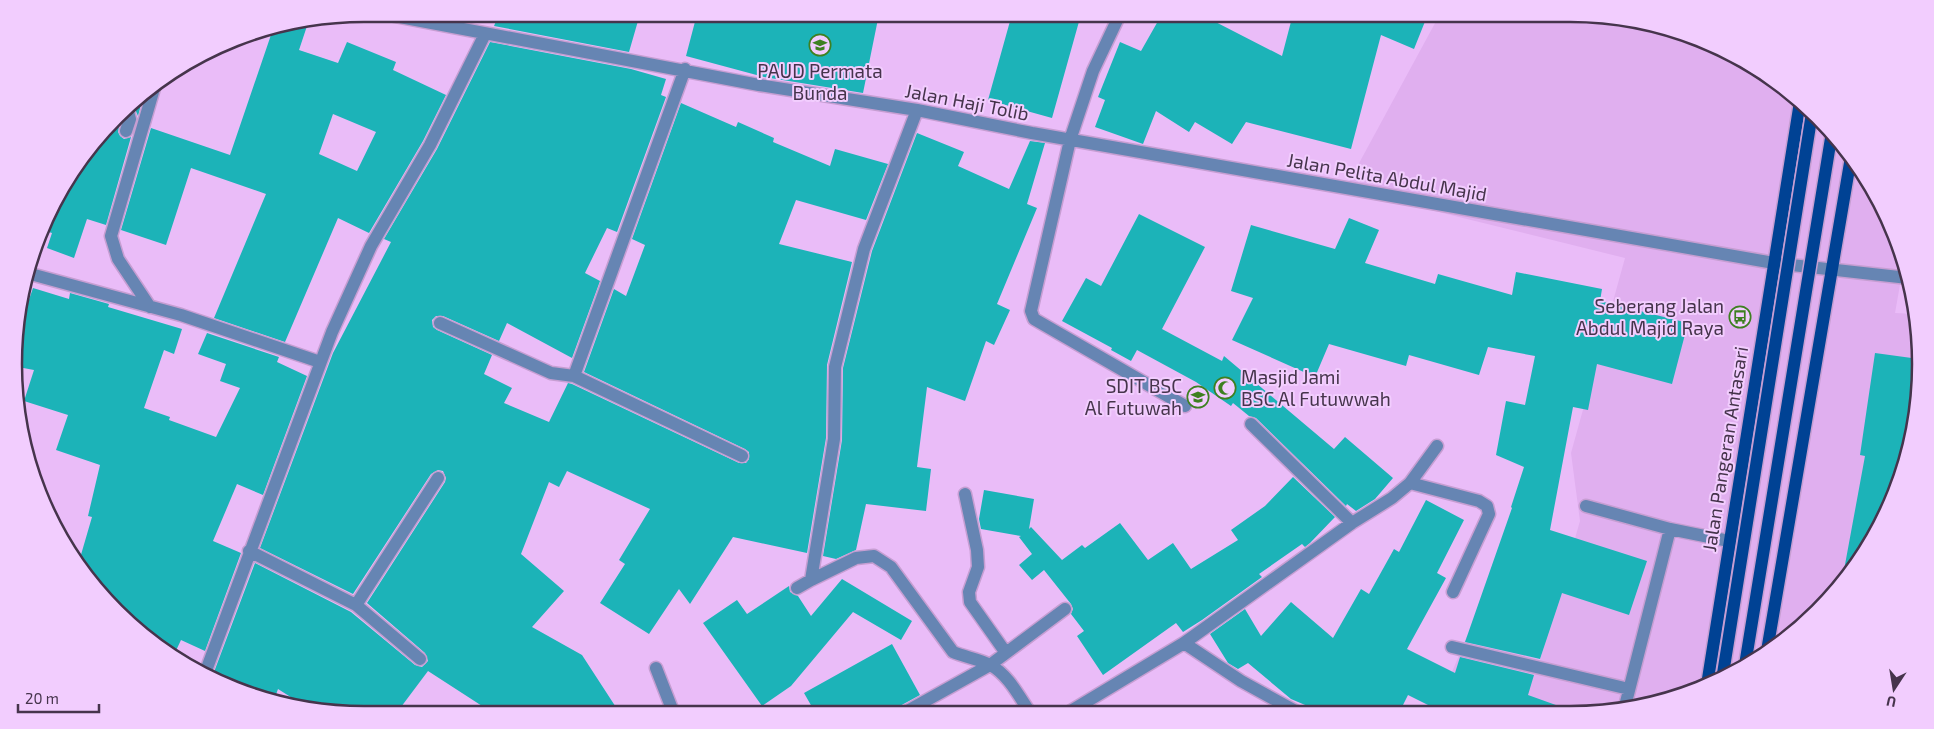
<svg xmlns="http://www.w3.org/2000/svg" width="1934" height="729" font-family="'Exo 2',sans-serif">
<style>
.built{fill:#e0afef}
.building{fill:#1cb3b8;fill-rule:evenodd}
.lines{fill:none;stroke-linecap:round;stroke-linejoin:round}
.minor-casing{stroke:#c69ed2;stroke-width:15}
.major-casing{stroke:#c69ed2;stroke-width:15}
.minor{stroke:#6685b3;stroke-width:12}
.major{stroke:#004294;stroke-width:12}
.major-bridge-casing{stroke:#c69ed2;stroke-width:15;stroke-linecap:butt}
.major-bridge{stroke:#004294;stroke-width:12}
.labels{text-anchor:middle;stroke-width:4;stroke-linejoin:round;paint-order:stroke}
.poi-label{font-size:19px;fill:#46344c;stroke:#f2cdfe;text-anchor:end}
.street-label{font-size:19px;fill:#46344c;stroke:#f2cdfe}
.rim{fill:none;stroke:#46344c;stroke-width:2.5}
</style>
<rect width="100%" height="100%" fill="#eabcf8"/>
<path class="built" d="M1440 14H1569L1661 26 1725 50 1783 86 1833 133 1873 189 1902 252 1904 262 1895 313 1916 314 1917 319 1919 388 1908 456 1861 559 1801 628 1724 679 1616 712 1435 713 1467 636 1540 660 1580 521 1571 453 1625 258 1345 189Z"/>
<path class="building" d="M499 14H640L629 52 494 26Z
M697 14H879L863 93 764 77 686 56Z
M1012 14H1066L1080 18 1052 118 988 100Z
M1162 14H1200L1282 56 1293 14H1428L1414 49 1381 35 1351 149 1246 122 1232 144 1195 122 1189 132 1156 111 1143 144 1095 127 1105 100 1098 97 1120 42 1141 51Z
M308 23 299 50 338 63 347 42 396 62 393 70 446 95 423 141 369 233 338 218 285 342 214 318 266 194 191 168 166 245 121 230 151 128 230 155 273 29ZM333 114 376 132 357 171 319 154Z
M490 42 631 69 666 79 661 95 666 97 617 232 607 228 585 273 600 281 572 358 507 323 499 341 443 316H436L432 320 433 327 437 330 492 355 484 374 512 388 504 403 549 422 568 383 572 384 739 463H746L749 459V452L745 449 584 372 614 289 626 296 645 245 632 239 681 103 736 127 738 122 774 138 773 142 830 166 835 149 888 164 866 220 796 200 779 244 852 262 827 365 826 438 807 553 733 537 690 604 679 589 649 634 600 603 625 564 619 560 650 509 567 471 559 487 549 482 521 554 564 591 532 627 582 655 621 715H496L428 671 395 715H364L308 708 278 689 273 703 211 680 255 563 351 612 415 665 422 667 428 661 425 653 367 603 445 482 446 478 443 471 438 470 431 474 353 594 260 548 333 353 391 242 384 239 437 149Z
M144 93 138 116 132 102Z
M121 116 118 132 120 136 124 139 131 137 106 225 87 219 74 258 47 248 52 233 42 230 61 189Z
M917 133 964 152 958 166 1009 189 1030 141 1045 143 1027 204 1037 208 997 304 1010 310 994 345 986 341 965 401 927 387 917 467 931 469 926 511 866 504 856 550 836 559 823 556 842 440 843 368 872 251Z
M1139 214 1205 247 1162 329 1222 361 1224 356 1334 449 1345 437 1393 478 1375 499 1356 511 1347 504 1346 506 1256 418 1249 416 1233 403 1231 406 1196 382 1137 350 1131 361 1111 350 1112 348 1062 321 1086 278 1101 286Z
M1349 218 1379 230 1365 263 1435 284 1438 274 1512 295 1516 272 1602 289 1600 301 1688 323 1672 384 1597 364 1588 410 1573 407 1550 530 1647 561 1629 615 1562 593 1540 659 1465 642 1512 508 1511 507 1524 467 1496 455 1506 401 1525 405 1535 356 1488 347 1479 375 1409 355 1406 366 1329 344 1315 377 1232 340 1253 298 1231 291 1251 225 1335 249Z
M33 288 69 299 70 293 109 304 108 307 182 329 174 354 164 350 144 408 170 417 169 420 216 437 240 388 220 381 226 364 198 354 207 333 279 357 277 362 307 376 263 495 237 484 213 541 241 553 205 651 181 640 173 657 151 643 78 565 92 517 88 516 100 465 56 450 68 415 24 401 34 370 18 367 17 335Z
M1875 353 1919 359V388L1908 456 1861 559 1842 581 1865 456 1860 455Z
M1293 477 1335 517 1310 543 1305 547 1302 544 1259 574 1262 577 1202 620 1183 632 1176 623 1103 675 1077 636 1084 631 1071 614 1073 609 1071 604 1044 570 1032 580 1019 565 1032 554 1019 537 1021 536 981 529 979 519 984 490 1034 499 1029 529 1031 527 1062 560 1082 545 1085 548 1120 523 1148 560 1173 543 1191 569 1238 540 1231 530 1265 506Z
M1426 500 1464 520 1437 573 1446 578 1407 649 1455 673 1460 657 1534 675 1528 695 1567 709V712L1444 713 1408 695 1399 713H1324L1291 699 1248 663 1238 669 1228 663 1210 634 1245 609 1261 636 1291 602 1333 638 1361 589 1369 594 1394 549 1399 552Z
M842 579 912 621 901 640 853 612 791 686 762 706 703 623 737 600 747 614 789 586 790 592 798 596 811 616Z
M892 644 920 695 898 707 894 714H816L804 693Z"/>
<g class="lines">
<g class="minor-casing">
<path id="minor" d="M384 14 759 85 917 110 1032 133 1774 263 1908 278
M1120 14 1093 71 1070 140 1031 311 1034 319 1185 406
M685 69 574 376 742 456
M126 131 130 119 127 108
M27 273 181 315 320 362
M150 307 118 259 111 236 155 85
M440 323 551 373 574 376
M1251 424 1352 523
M1410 483 1479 501 1487 506 1489 514 1453 592
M965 494 977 550 978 567 969 592 970 602 1006 653
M1586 506 1670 529 1729 541
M249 551 356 605 420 659
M811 580 856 558 874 556 891 567 953 652C964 657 980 659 990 665 1008 674 1020 698 1031 714
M797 588 811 580 834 439 835 367 864 249 917 110
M356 605 438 478
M1184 643 1241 681 1299 713
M1452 647 1629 689
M656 668 674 714
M204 676 332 332 371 246 430 145 485 34
M1624 710 1670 529
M902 714 990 665 1065 609
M1066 714 1184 643 1352 523 1392 498 1410 483 1437 446"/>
</g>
<g class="major-casing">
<path id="major" d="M1767 651 1851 157
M1707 685 1800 102"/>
</g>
<use href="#minor" class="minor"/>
<use href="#major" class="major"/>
<g class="major-bridge-casing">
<path id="major-bridge" d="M1745 665 1832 132
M1722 680 1812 113"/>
</g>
<use href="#major-bridge" class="major-bridge"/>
</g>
<defs>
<g id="school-ring" transform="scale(1.125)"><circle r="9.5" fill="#f2cdfe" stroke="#3e8021" stroke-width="1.5"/><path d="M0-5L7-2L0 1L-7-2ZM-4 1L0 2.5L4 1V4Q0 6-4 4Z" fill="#3e8021"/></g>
<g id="bus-ring" transform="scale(1.125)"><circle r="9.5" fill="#f2cdfe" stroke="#3e8021" stroke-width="1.5"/><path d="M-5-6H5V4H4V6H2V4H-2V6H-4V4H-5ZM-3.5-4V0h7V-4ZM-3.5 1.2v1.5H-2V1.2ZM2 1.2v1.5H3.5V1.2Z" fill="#3e8021"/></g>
<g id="mosque-ring" transform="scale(1.125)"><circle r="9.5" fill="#f2cdfe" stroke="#3e8021" stroke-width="1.5"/><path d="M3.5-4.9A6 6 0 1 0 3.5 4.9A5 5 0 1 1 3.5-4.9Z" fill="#3e8021"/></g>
</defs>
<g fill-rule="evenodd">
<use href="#school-ring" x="820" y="45"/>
<use href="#bus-ring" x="1740" y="317"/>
<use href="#mosque-ring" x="1225" y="388"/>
<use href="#school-ring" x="1198" y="397"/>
</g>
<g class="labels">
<g class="poi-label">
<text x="820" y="78" text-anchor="middle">PAUD Permata<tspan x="820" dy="22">Bunda</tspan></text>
<text x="1724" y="313">Seberang Jalan<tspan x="1724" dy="22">Abdul Majid Raya</tspan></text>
<text x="1241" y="384" text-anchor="start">Masjid Jami<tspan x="1241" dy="22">BSC Al Futuwwah</tspan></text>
<text x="1182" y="393">SDIT BSC<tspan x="1182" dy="22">Al Futuwah</tspan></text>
</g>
<g class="street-label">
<text transform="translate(967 102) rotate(11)" y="7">Jalan Haji Tolib</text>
<text transform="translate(1387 177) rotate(10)" y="7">Jalan Pelita Abdul Majid</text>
<text transform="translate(1725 449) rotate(-81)" y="7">Jalan Pangeran Antasari</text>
</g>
</g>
<path d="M0 0H1934V729H0ZM364 22H1570A342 342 0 0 1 1912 364V364A342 342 0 0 1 1570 706H364A342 342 0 0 1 22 364V364A342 342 0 0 1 364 22Z" fill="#f2cdfe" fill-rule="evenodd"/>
<path class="rim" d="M364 22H1570A342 342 0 0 1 1912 364V364A342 342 0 0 1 1570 706H364A342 342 0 0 1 22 364V364A342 342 0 0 1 364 22Z"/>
<g transform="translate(1894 689) rotate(192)" stroke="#f2cdfe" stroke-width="4" paint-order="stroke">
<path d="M0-4L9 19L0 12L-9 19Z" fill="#46344c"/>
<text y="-8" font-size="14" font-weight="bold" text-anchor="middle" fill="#46344c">U</text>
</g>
<path d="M18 704v8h81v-8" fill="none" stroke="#46344c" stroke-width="2.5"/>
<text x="25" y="704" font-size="15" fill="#46344c" stroke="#f2cdfe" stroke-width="4" paint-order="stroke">20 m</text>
</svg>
